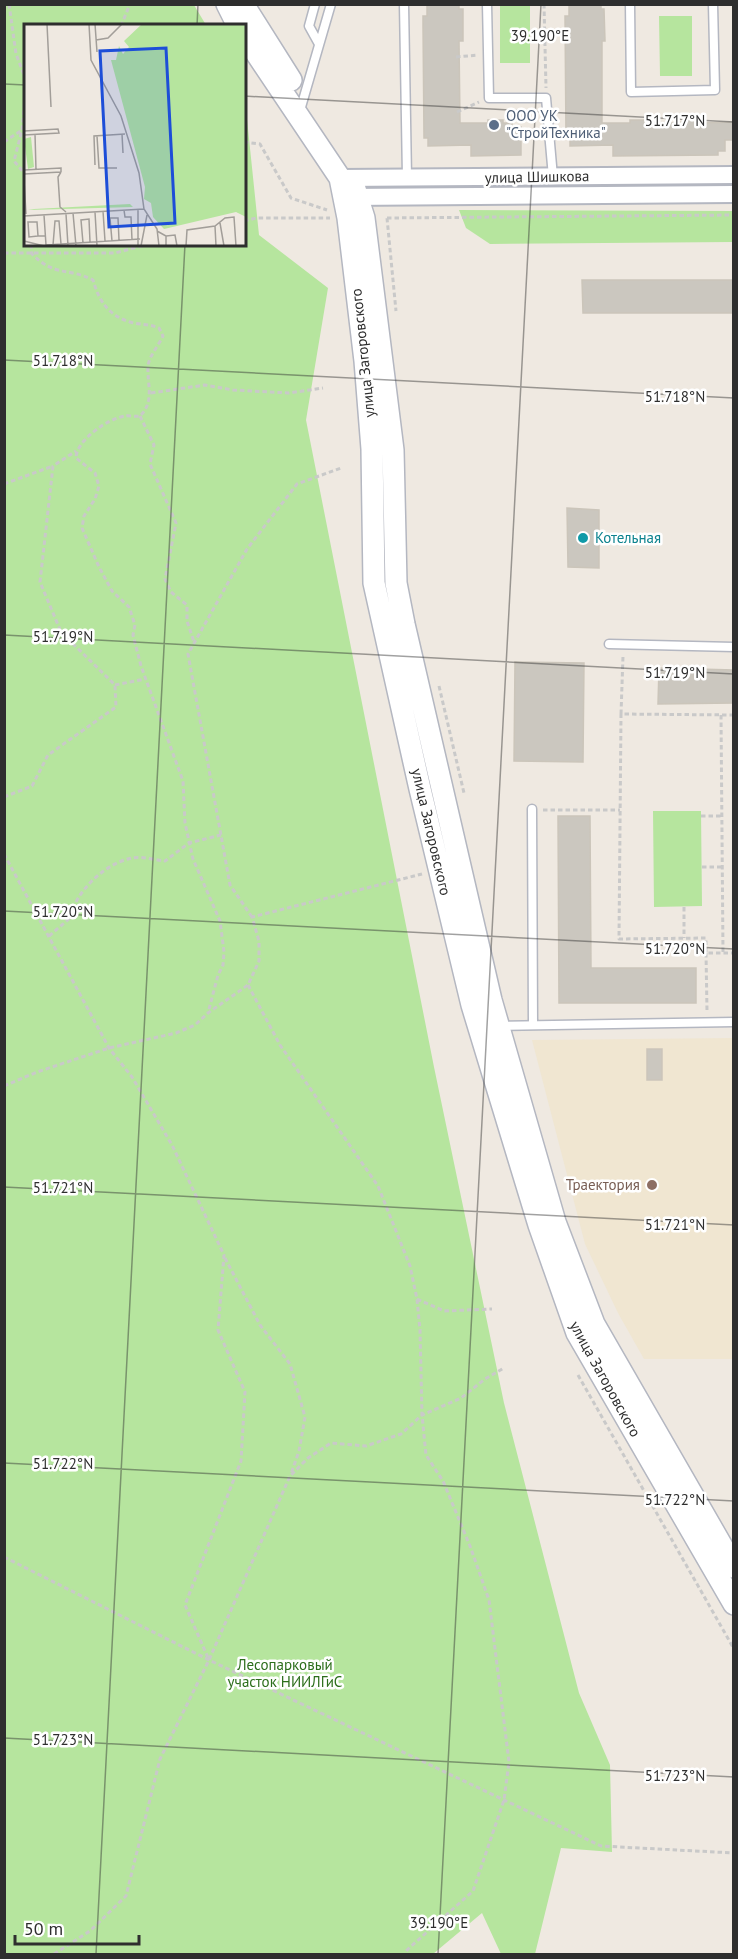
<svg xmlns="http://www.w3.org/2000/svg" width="738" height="1959" font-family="'PT Sans',sans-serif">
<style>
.education{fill:#f0e6d1}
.green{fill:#b6e59e}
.building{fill:#cbc7bf;stroke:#cbc5ba;stroke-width:1.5}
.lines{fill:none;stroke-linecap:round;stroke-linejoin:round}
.service-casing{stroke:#b4b7c1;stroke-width:11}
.minor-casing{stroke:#b4b7c1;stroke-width:20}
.tertiary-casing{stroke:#b4b7c1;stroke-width:24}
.path{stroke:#c9c9c9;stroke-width:3;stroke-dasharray:4.5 3;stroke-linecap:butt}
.service{stroke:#fff;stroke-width:8}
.minor{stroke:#fff;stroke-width:16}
.tertiary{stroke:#fff;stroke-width:21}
.ticks{fill:none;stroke:#2e2e2e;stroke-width:1.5;stroke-opacity:0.45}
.service-dot{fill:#5c6f8a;stroke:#fff;stroke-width:2}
.culture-dot{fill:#0f9aa8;stroke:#fff;stroke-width:2}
.education-dot{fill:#8d6e63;stroke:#fff;stroke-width:2}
.labels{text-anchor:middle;stroke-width:5;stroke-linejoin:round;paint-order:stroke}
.service-label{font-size:15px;fill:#4e5e75;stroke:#fff;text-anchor:start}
.street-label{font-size:15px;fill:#2e2e2e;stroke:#fff}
.culture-label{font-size:15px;fill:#0d838f;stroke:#fff;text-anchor:start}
.education-label{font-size:15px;fill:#785e54;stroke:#fff;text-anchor:end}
.park-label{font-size:15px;fill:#2c6e1b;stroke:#fff}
.inset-road{fill:none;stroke:#a29e99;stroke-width:1.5}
.view{fill:#1d4ed8;fill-opacity:0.15;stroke:#1d4ed8;stroke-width:3}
.inset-edge{fill:none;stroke:#2e2e2e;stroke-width:3}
.ticks-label{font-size:15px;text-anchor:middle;fill:#2e2e2e;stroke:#fff;stroke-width:5;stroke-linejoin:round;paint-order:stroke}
</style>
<rect width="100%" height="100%" fill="#efe9e1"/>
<path class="education" d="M733 1038V1359H644L618 1313 585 1244 532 1040Z"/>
<path class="green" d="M5 4 194 5 206 25 26 26V244H244L245 100 259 235 328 288 306 420 434 1067 504 1403 579 1693 610 1765 612 1852 561 1848 535 1954H501L482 1913 433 1954H5Z
M500 6H530V63H500Z
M659 16H692V76H660Z
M459 210 733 211V242L490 244 466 228Z
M653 811H701L702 906 654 907Z"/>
<path class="building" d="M427 4H459V9H463V41H459L460 123H488V120H503V123H512V127H521V155L471 156V145L428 146V138H424L423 25V16H427Z
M569 4H601V9H604L605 41H602V123H630V120H645V123H670L686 122V119H701V123L734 122V140H725V151H718V155L613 156V145L570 146V138H566L565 16H569Z
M582 280H734V313H583Z
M567 508 599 510V568L568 567Z
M515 662 584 663 583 762 514 761Z
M659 668 734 670V703L658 704Z
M558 816H590L591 968H696V1003H559Z
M647 1049H662V1080H647Z"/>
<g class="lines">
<g class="service-casing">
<path id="service" d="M315 4 309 26 319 44
M404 4 407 178
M487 4 489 98H546L553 177
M630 4 631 92 715 90 713 4
M299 114 331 4
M609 644 734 647
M532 809 533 1025
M499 1026 734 1022"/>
</g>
<g class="minor-casing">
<path id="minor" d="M340 178 734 175
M348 197 734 194"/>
</g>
<g class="tertiary-casing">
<path id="tertiary" d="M227 4 238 26
M243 4 291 80
M244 35 340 178 348 218 365 361 372 449 374 583 420 789 472 1005 539 1225 577 1333 734 1604
M354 186 364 218 393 450 396 583 404 624 491 1000 555 1222 594 1324 734 1567"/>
</g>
<path class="path" d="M9 4 16 54 26 80
M544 4 546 88
M121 26 130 4
M456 57 478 55
M26 88 22 130 14 161 26 175
M457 112 479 102
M4 142 22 130H26
M244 142 260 144 291 198 327 210
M387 218 396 311
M387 218 734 215
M244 221 256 218H330
M31 244 32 254C55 277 67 267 93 280 99 301 108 315 130 322 140 325 150 324 159 328L163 336C159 345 149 356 148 366 147 385 155 401 140 416 135 417 129 415 125 416 109 418 76 440 76 458L95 473 99 486 95 499 84 516 82 528 99 567 112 591 129 607 135 625 133 635 141 666 183 781 185 823 193 859 220 921 224 952 223 965 218 975 208 1013
M4 253H115L149 244
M151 393 205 385 233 390 289 393 323 388
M140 416 154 445 150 464 176 523 165 579 171 592 187 605V621L194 642
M4 484 53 466
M115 685 145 679
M439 686 464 793
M621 714 623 656
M721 715 723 953
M734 715 621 714 619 939 706 938V953H734
M4 797 32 786 48 755 116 707 115 685 61 632 40 582 53 466 76 451
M543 810H620
M701 816H722
M4 854 109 1048 132 1077 172 1145 224 1255 218 1330 245 1392 241 1461 185 1605 209 1660
M702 867H723
M684 907V938
M252 917 230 885 188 654 247 549 297 484 341 468
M49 936 70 918C75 892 105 863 132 858 142 856 155 860 165 861L189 843 221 835
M706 953 707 1011
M248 985 280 1045 378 1186 410 1266 417 1299 420 1330 422 1415 426 1455 443 1481 470 1546 489 1600 509 1762 504 1800 473 1891 407 1950 405 1954
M4 1086 37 1072 109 1048 176 1033 195 1025 208 1013 248 985 259 961V941L252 917 422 874
M225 1258 260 1325 290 1364 305 1417 299 1451 291 1474
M417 1299 444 1311 492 1309
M578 1375 734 1649
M4 1557 209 1660 601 1846 734 1853
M54 1954 90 1931 126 1896 160 1759 209 1660 290 1476 308 1458 331 1443 366 1446 401 1434 422 1415 461 1398 485 1379 504 1368"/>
<use href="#service" class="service"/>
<use href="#minor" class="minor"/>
<use href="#tertiary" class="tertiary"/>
</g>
<path class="ticks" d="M197 26 198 4M4 84 26 85M244 96 734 122M4 360 734 398M4 635 734 674M4 911 734 949M4 1187 734 1225M4 1463 734 1501M4 1738 734 1777M96 1954 185 244M438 1954 541 4"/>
<circle class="service-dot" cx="494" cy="125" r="6"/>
<circle class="culture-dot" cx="583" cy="538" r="6"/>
<circle class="education-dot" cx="652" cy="1185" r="6"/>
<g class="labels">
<g class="service-label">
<text x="506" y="121">ООО УК<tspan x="506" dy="17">"СтройТехника"</tspan></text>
</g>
<g class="street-label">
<text transform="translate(537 177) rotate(-1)" y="5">улица Шишкова</text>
<text transform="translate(363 353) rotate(-96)" y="5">улица Загоровского</text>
<text transform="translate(431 832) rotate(77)" y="5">улица Загоровского</text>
<text transform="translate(605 1379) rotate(61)" y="5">улица Загоровского</text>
</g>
<g class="culture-label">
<text x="595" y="543">Котельная</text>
</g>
<g class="education-label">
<text x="640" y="1190">Траектория</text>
</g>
<g class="park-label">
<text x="285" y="1670">Лесопарковый<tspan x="285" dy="17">участок НИИЛГиС</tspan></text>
</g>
</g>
<g transform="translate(24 24)">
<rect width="222" height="222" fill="#efe9e1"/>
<path d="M118 0H222V193L212 188 140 205 129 193 127 179 120 175 121 163 87 36H92L95 22 99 30 105 23 100 17ZM7 113 10 143 4 145 0 115ZM106 180 109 183 4 186 10 185Z" fill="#b6e59e"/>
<path class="inset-road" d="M23 0 27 83M65 0 67 36 97 92 115 149 120 185 133 205 135 222M71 0 73 28M72 16 84 14 98 0M0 107 34 105 35 109 0 111M11 110 12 146M98 110 99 129M73 112 75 144H93M71 141 70 112 101 110M0 146 37 144V148M37 148 34 153 36 183 42 188M0 150 37 148M0 156 2 190M114 185V222M100 186 101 193H107L108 216M79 187 81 217M71 188 73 222M49 189 52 222M42 190 44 222M20 191 22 221M0 192 120 185M196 199 200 222M191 202 192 222M133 207 142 212V222M14 212 13 198H4L5 213 14 212H21M142 212 151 211 153 222M0 217 20 222M88 217 86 194H94L95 216M59 219 57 196 65 195 66 218M22 221 116 215M29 221 31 197H35L37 220M117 222 123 191M162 222 163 206 191 202 201 194 210 193 212 222"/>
<path class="view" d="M142 24 151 199 85 203 76 27Z"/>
<rect width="222" height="222" class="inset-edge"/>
</g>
<g class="ticks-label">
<text x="540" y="41">39.190°E</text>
<text x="675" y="126">51.717°N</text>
<text x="63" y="366">51.718°N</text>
<text x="675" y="402">51.718°N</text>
<text x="63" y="642">51.719°N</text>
<text x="675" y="678">51.719°N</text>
<text x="63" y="917">51.720°N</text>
<text x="675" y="954">51.720°N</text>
<text x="63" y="1193">51.721°N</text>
<text x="675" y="1230">51.721°N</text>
<text x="63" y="1469">51.722°N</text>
<text x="675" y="1505">51.722°N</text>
<text x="63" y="1745">51.723°N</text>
<text x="675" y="1781">51.723°N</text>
<text x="439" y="1928">39.190°E</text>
</g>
<rect width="738" height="1959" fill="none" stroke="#2e2e2e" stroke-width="12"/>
<path d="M15 1935v9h124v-9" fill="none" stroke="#2e2e2e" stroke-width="3"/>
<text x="24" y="1935" font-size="18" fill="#2e2e2e" stroke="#ffffff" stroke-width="4.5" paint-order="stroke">50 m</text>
</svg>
